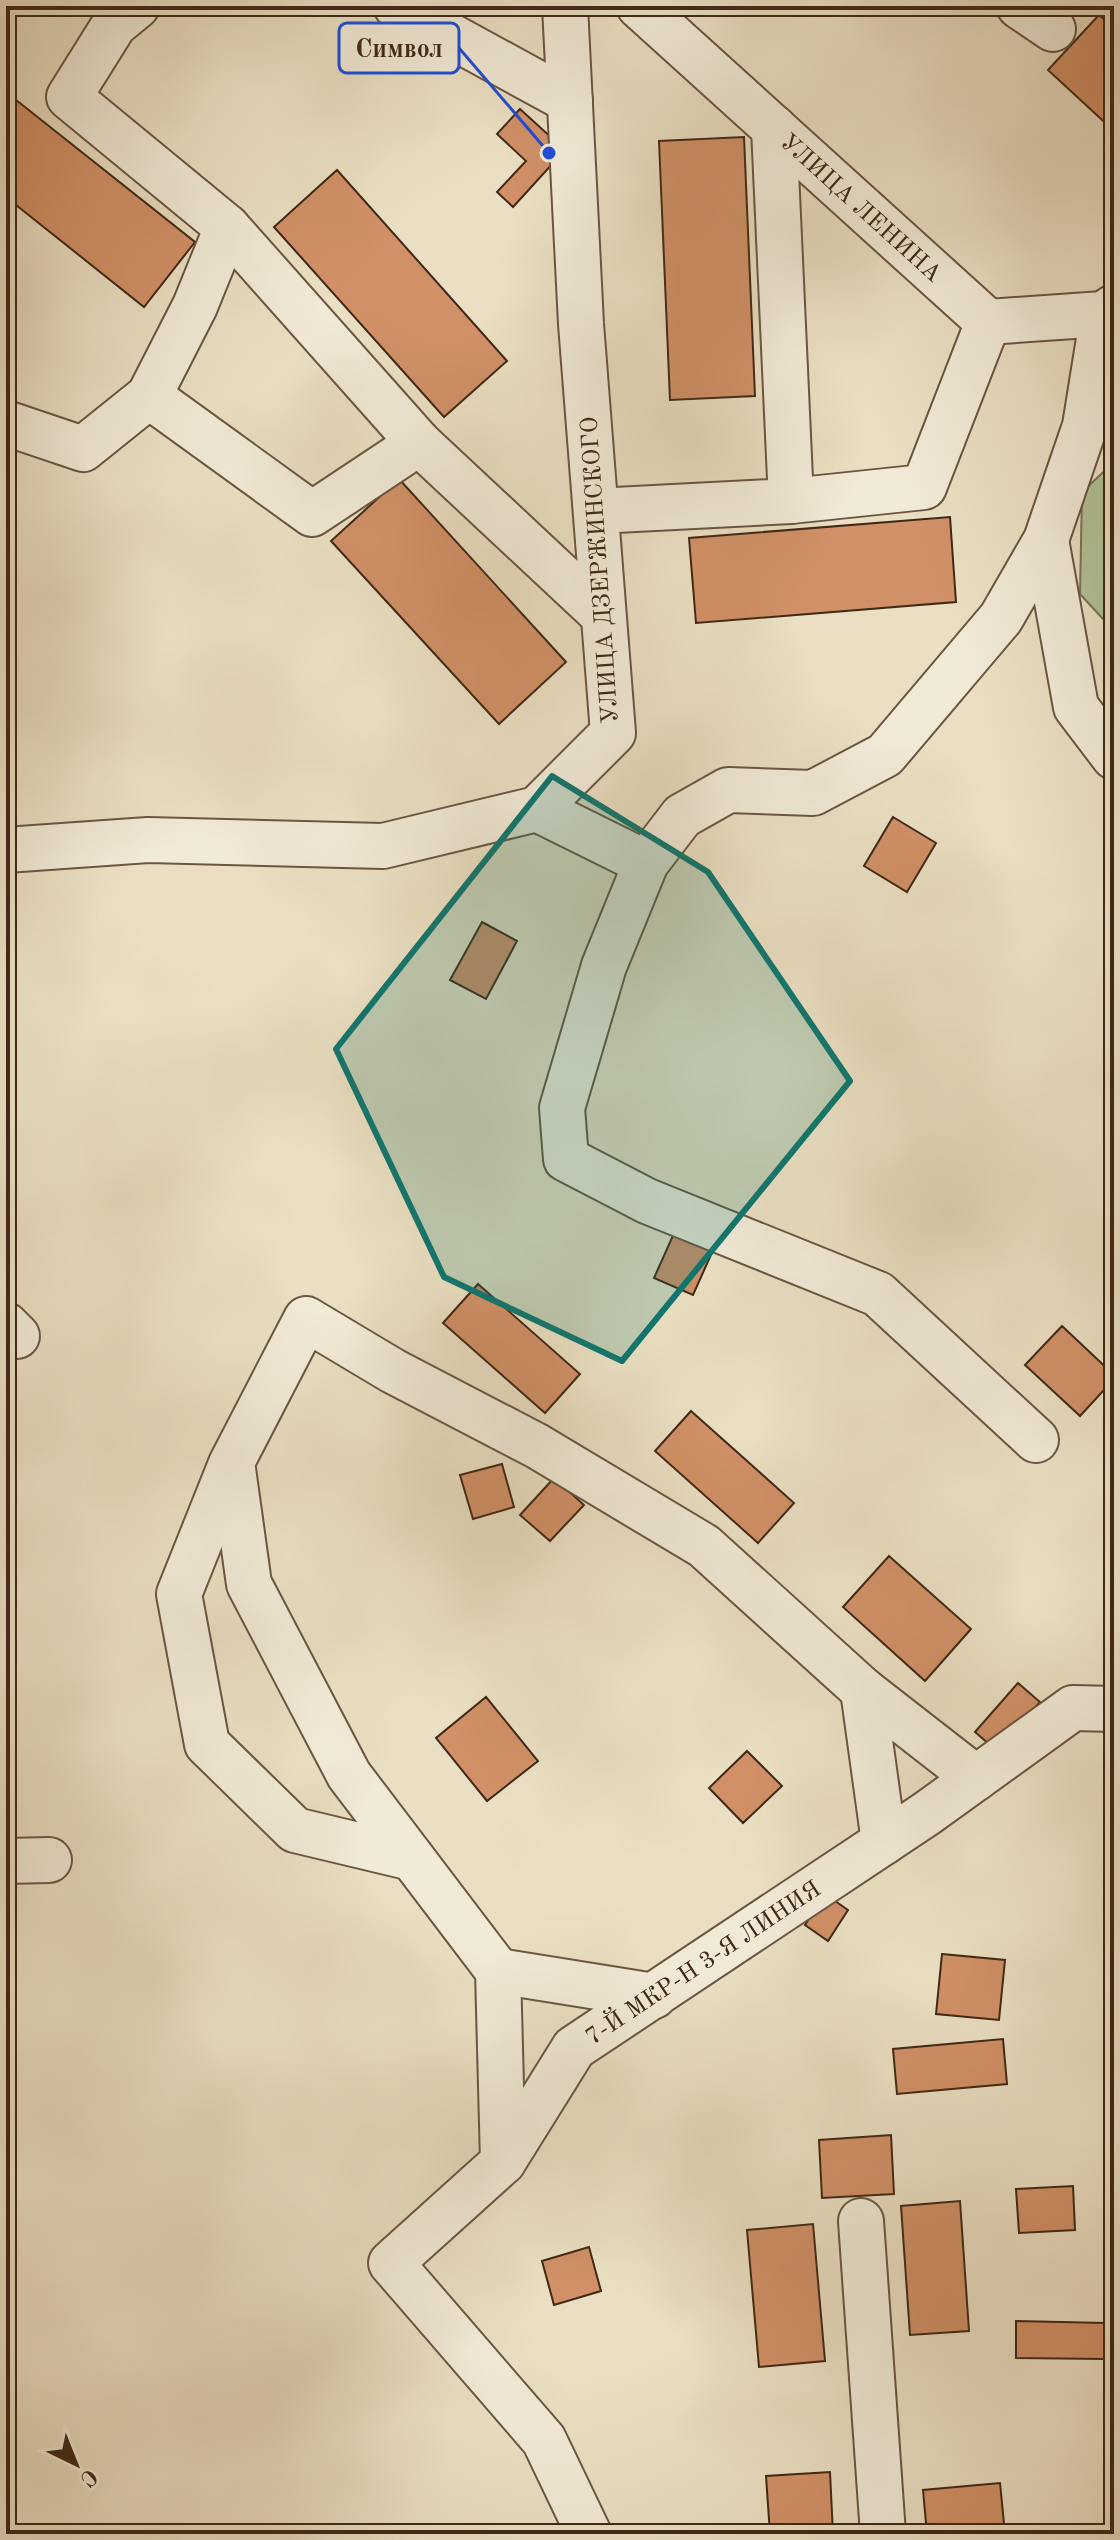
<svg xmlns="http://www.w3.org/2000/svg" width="1120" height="2540" font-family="'Old Standard TT',serif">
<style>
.green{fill:#b2c297;stroke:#787656;stroke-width:2}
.building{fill:#d19067;stroke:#3f2915;stroke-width:2}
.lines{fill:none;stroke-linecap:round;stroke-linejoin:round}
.minor-casing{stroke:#6a5640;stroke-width:48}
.minor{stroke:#f1ead7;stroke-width:44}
.marked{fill:#0f766e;fill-opacity:0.2;stroke:#0f766e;stroke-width:6;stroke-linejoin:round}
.labels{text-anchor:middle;stroke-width:6;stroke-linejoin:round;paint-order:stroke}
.street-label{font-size:24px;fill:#3f2915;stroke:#f1ead7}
.leader{fill:none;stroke:#1d4ed8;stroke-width:3}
.callout-dot{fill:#1d4ed8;stroke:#f1ead7;stroke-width:3}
.callout{fill:#f1ead7;stroke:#1d4ed8;stroke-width:3}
.callout-label{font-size:26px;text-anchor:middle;font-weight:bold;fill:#3f2915}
</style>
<rect width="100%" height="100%" fill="#eadfc2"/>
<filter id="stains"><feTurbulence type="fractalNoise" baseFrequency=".0025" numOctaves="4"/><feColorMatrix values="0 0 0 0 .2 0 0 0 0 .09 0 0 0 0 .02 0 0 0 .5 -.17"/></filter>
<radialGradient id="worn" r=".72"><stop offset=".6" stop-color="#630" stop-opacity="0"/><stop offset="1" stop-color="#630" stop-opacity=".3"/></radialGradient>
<path class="green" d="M1114 462V631L1080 594 1082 492Z"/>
<path class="building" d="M1099 15 1114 28V131L1048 70Z
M6 92 195 242 144 307 6 197Z
M520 109 565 150 513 207 497 192 526 161 497 134Z
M744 137 755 396 670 400 659 141Z
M337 170 507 361 444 417 274 227Z
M399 479 566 662 499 724 331 541Z
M950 517 956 602 696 623 689 538Z
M893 817 936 843 907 892 864 866Z
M482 922 517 941 486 999 450 980Z
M675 1231 714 1248 693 1295 654 1278Z
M478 1284 580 1374 545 1413 443 1323Z
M1062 1326 1114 1375V1379L1080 1416 1025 1365Z
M691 1411 794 1503 758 1543 655 1451Z
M502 1464 514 1507 473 1519 460 1475Z
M554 1478 584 1505 550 1541 520 1515Z
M889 1556 971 1629 925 1681 843 1607Z
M1018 1683 1040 1702 997 1751 975 1732Z
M486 1697 538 1761 487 1801 436 1738Z
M747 1751 782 1786 743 1823 709 1788Z
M825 1894 848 1910 828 1941 805 1925Z
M942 1954 1005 1960 999 2020 936 2014Z
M1003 2039 1007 2084 897 2094 893 2049Z
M891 2135 894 2194 822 2198 819 2140Z
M1073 2186 1075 2230 1019 2233 1016 2189Z
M960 2201 969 2331 910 2335 901 2206Z
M813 2224 825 2361 759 2367 747 2230Z
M589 2247 601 2291 554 2305 542 2261Z
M1016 2321 1105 2323 1104 2359 1016 2358Z
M830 2472 833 2534H770L766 2476Z
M1000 2483 1005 2534H927L923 2490Z"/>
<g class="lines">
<g class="minor-casing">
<g id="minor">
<path d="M396 6 570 101"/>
<path id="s1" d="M639 6 988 322 1103 314 1114 307"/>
<path d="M1019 6 1053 29"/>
<path d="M774 128 791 501"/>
<path d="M227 227 419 443 603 615"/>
<path d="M149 396 312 514 419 443"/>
<path d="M6 423 83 449 149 396 195 306 227 227 69 97 114 25 137 6"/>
<path d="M596 511 791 501 924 487 988 322"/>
<path d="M1046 540 1076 707 1114 757"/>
<path d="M537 809 646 863 682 816 728 790 813 793 885 755 1001 618 1046 540 1085 426 1103 314"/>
<path d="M6 850 148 840 383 846 537 809 613 733 581 324 565 6"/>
<path d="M646 863 604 966 562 1108 566 1159 647 1201 878 1294 1036 1440"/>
<path d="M6 1325 17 1336"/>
<path d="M231 1464 179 1594 207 1744 295 1830 412 1858"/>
<path d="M884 1842 863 1690 976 1778"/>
<path d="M6 1861 49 1860"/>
<path d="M498 1971 654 1996"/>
<path d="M503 2162 498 1971 349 1775 249 1584 232 1462 306 1319 393 1371 537 1446 704 1546 863 1690"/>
<path d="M861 2221 883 2534"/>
<path id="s2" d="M589 2534 544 2440 391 2263 503 2162 574 2048 926 1814 1073 1708 1114 1709"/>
</g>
</g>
<use href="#minor" class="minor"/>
</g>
<path class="marked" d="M552 776 708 872 850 1081 622 1361 444 1277 336 1049Z"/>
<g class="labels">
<g class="street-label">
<text dy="8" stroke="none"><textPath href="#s1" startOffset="300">УЛИЦА ЛЕНИНА</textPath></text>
<text transform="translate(599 570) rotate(-94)" y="8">УЛИЦА ДЗЕРЖИНСКОГО</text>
<text dy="8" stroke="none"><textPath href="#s2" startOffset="778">7-Й МКР-Н 3-Я ЛИНИЯ</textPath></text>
</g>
</g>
<path class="leader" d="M549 153L459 48"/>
<circle class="callout-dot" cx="549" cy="153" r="8"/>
<rect class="callout" x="339" y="23" width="120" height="50" rx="8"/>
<g class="callout-label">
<text x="399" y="57">Символ</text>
</g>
<rect width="1120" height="2540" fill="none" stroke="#eadfc2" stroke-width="32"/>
<rect x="8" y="8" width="1104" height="2524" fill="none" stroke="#3f2915" stroke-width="4"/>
<rect x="16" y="16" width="1088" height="2508" fill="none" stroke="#3f2915" stroke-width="2"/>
<g transform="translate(76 2464) rotate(137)" stroke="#f1ead7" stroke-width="6" paint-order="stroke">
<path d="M0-6L14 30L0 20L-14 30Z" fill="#3f2915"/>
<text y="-12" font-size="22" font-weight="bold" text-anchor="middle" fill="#3f2915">С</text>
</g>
<rect width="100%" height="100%" filter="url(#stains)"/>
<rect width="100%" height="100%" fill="url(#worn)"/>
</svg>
